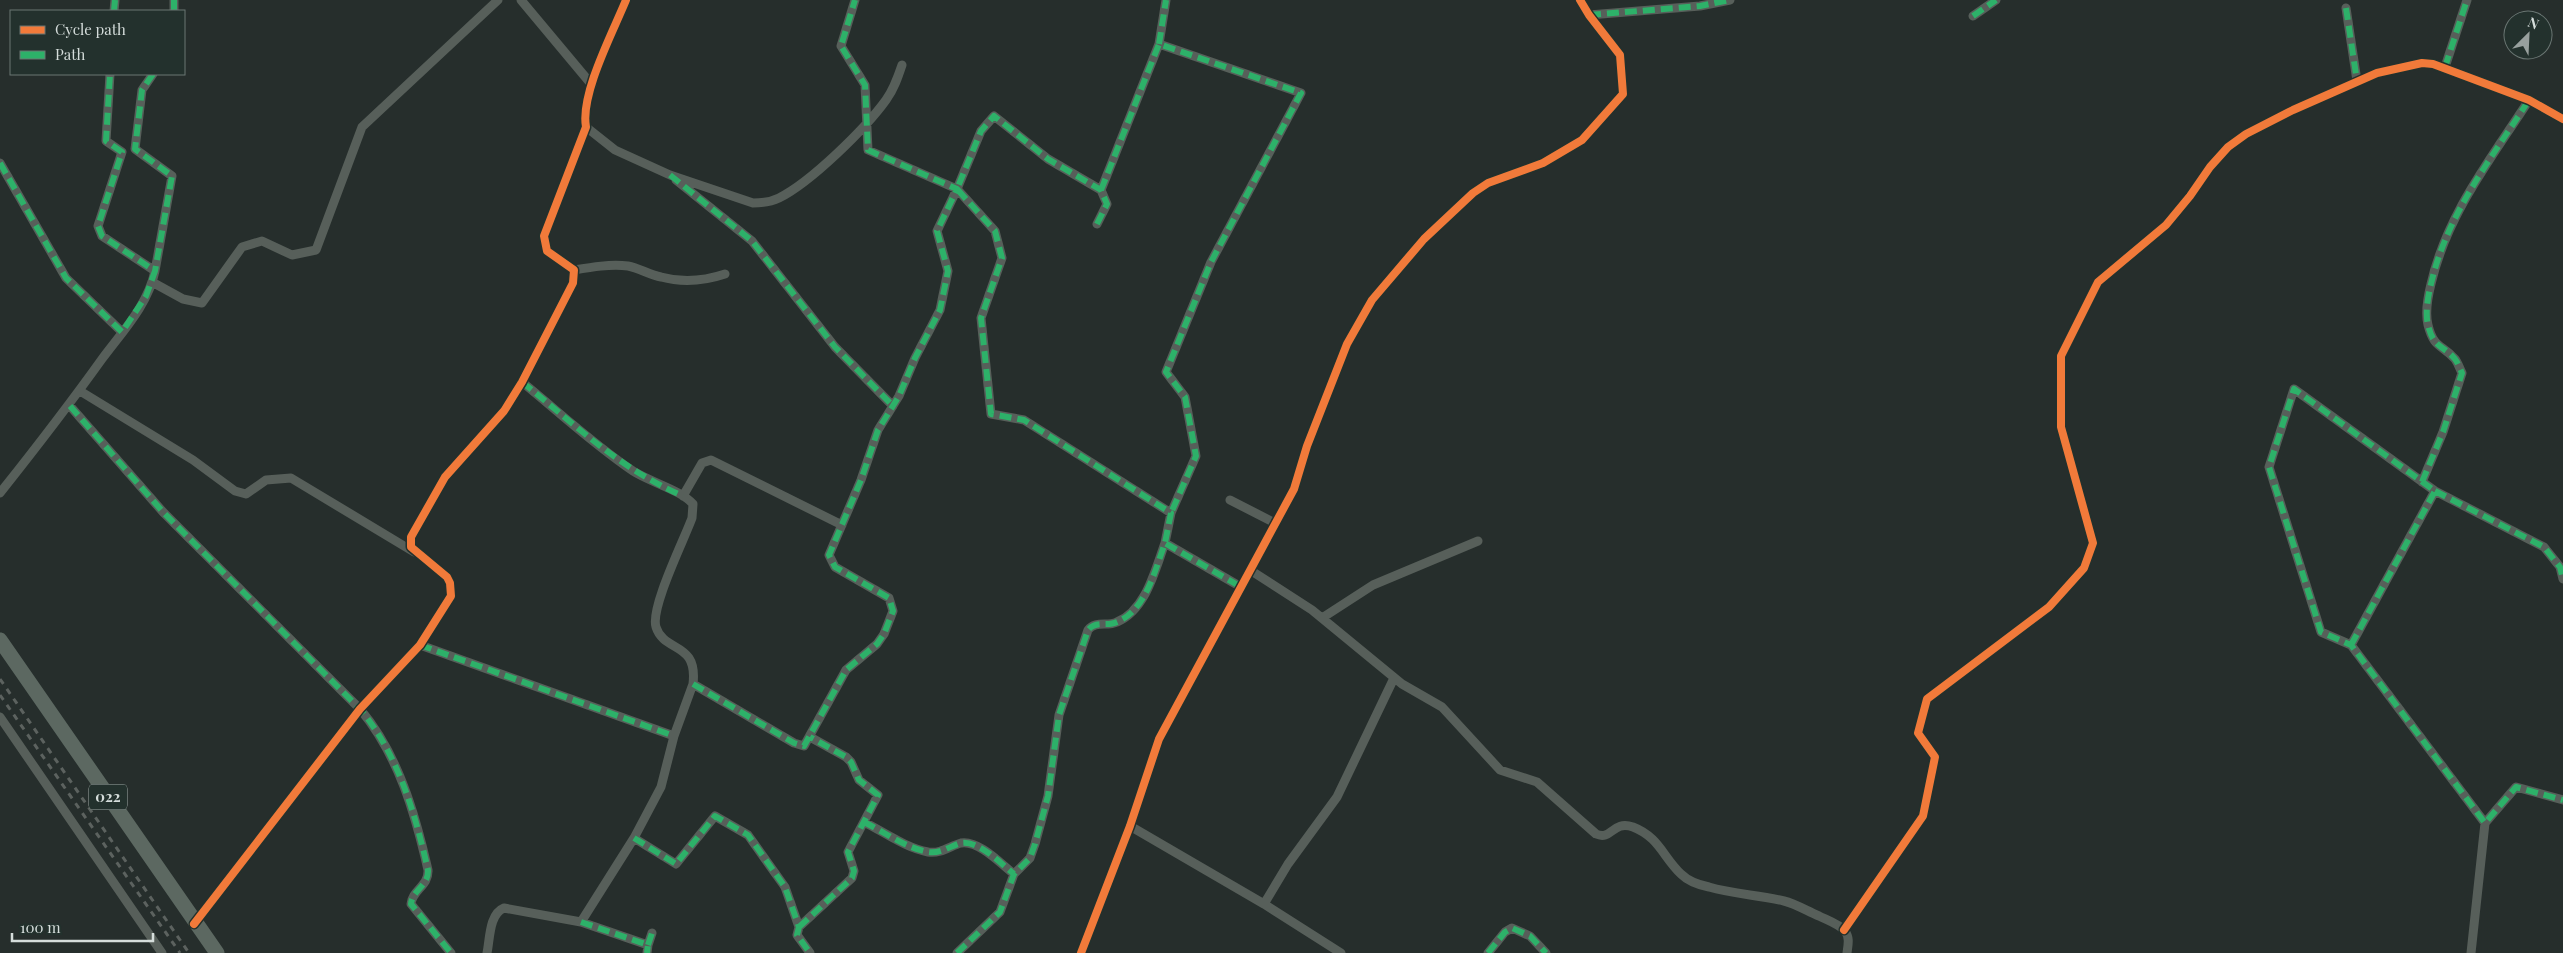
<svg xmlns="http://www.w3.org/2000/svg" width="2563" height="953" font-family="'Playfair Display',serif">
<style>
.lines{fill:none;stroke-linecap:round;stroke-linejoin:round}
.minor{stroke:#575f5a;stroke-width:9}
.primary{stroke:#5c6861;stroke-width:15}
.rail{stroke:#5c625f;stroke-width:3;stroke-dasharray:6 6;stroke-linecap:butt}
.quiet{stroke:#2db169;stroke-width:6;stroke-dasharray:12 6;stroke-linecap:butt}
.cycleway-casing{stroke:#23312d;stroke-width:11}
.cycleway{stroke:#f17a3a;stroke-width:8}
.labels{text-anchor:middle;stroke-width:4.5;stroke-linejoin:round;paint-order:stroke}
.shield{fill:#23312d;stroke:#a0a9a7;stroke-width:1}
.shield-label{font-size:15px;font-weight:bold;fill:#d5dddb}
</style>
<rect width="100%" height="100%" fill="#262e2c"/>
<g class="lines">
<path class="minor" d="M521 0 592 85
M2346 8 2357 81
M114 11 115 0
M174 11V0
M1589 15 1700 6 1730 0
M1973 16 1996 0
M1159 44 1166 0
M2445 67 2467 0
M153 74 142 90 135 149 172 176 155 271
M586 127 615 150 670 175 753 203C762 203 771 202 779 198 811 182 865 129 886 100 894 89 898 77 902 65
M0 163 66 278 122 332
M676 180 752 241 835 347 893 406
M1101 190 1159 44 1301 93 1211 262 1166 372 1185 397 1196 456 1171 513
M1097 224 1107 204 1101 190 1048 159 994 116 981 131 957 189 995 231 1002 258 981 318 991 414 1024 420 1171 513 1165 543
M574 270C592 267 610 264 628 266 639 268 650 275 661 277 683 283 704 281 725 274
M152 282 183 299 202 303 242 247 262 241 292 255 316 250 362 127 498 0
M522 382C559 412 593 444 633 471 650 482 681 490 693 504L692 518C684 540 650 608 656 627 664 653 698 641 693 684L674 736 661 787 634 838 581 922
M80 391 193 460 235 491 246 494 266 480 291 478 414 552
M70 406 163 512 360 709C398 754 415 813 428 870 429 886 412 890 411 904L451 953
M2422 482 2443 432 2462 373C2460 369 2458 363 2455 359 2442 344 2434 349 2428 325 2425 313 2428 296 2431 284 2447 214 2491 159 2529 100
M2435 491 2544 547 2560 567 2563 579
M0 493C35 449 69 405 102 359 122 332 148 305 155 271L102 236 98 226 122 152 106 141 110 74
M683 496 702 463 711 460 842 525
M1230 500 1275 523
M1250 570 1312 610 1402 684 1442 707 1500 770 1537 782 1596 834C1612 841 1612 820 1633 827 1659 837 1663 857 1681 874 1688 881 1699 885 1709 887 1733 894 1759 895 1784 901 1796 904 1807 911 1819 916 1827 920 1839 924 1845 931 1850 938 1848 945 1847 953
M1322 618 1373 585 1478 541
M420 645 674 736
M2351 645 2435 491 2294 389 2269 467 2321 632 2351 645 2485 823
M693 684 794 743 804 746 846 670 877 644 884 634 893 611 889 598 835 567 829 555 861 480 878 430 899 396 915 358 940 310 948 271 937 231 957 189 868 150 865 85 841 46 855 0
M0 717 162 953
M864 822C884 832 906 848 928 852 941 854 950 846 961 843 979 840 1001 864 1014 874
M1130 826 1264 904 1341 953
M634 838 676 864 715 816 748 835 785 887 799 927 797 935 810 953
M1264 904 1288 864 1337 797 1394 678
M194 924 360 709 420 645 451 596 450 583 447 577 411 547V537L445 477 504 411 522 382 573 283 574 270 547 251 544 236 586 127C580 94 613 32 626 0
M799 927 852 878 854 871 848 852 878 795 859 780 851 762 846 757 810 737
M1844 930 1923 816 1935 757 1918 733 1927 699 2049 607 2084 568 2093 543 2061 427V356L2098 282 2166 225 2190 196 2210 167 2228 147 2246 134 2293 110 2377 73 2422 63 2433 64 2529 100 2563 119
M648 945 652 933
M487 953C490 939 489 914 504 908L581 922 648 945 647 953
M957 953 1000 912 1014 874 1030 858 1035 844 1048 796 1059 715 1088 630C1096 620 1107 627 1117 622 1146 610 1155 570 1165 543L1241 587
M1081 953 1130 826 1159 739 1294 489 1307 446 1347 344 1372 300 1424 239 1473 193 1488 183 1543 163 1582 140 1623 94 1620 55 1589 15 1580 0
M1488 953 1505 932 1512 928 1530 936 1546 953
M2471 953 2485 823 2516 787 2563 800"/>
<path class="primary" d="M0 640 217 953"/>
<path class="rail" d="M0 679 189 953
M0 695 180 953"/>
<path class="quiet" d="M2346 8 2357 81
M114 11 115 0
M174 11V0
M1589 15 1700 6 1730 0
M1973 16 1996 0
M1159 44 1166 0
M2445 67 2467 0
M153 74 142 90 135 149 172 176 155 271
M0 163 66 278 122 332 146 296 155 271 102 236 98 226 122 152 106 141 110 74
M670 175 752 241 835 347 893 406
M1101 190 1159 44 1301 93 1211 262 1166 372 1185 397 1196 456 1171 513
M1097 224 1107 204 1101 190 1048 159 994 116 981 131 957 189 995 231 1002 258 981 318 991 414 1024 420 1171 513 1165 543
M522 382C576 425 618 468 683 496
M70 406 163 512 360 709C398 754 415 813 428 870 429 886 412 890 411 904L451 953
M2422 482 2443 432 2462 373C2460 369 2458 363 2455 359 2442 344 2434 349 2428 325 2425 313 2428 296 2431 284 2447 214 2491 159 2529 100
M2435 491 2544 547 2560 567 2563 579
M420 645 674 736
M2351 645 2435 491 2294 389 2269 467 2321 632 2351 645 2485 823 2516 787 2563 800
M693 684 794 743 804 746 846 670 877 644 884 634 893 611 889 598 835 567 829 555 861 480 878 430 899 396 915 358 940 310 948 271 937 231 957 189 868 150 865 85 841 46 855 0
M864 822C884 832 906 848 928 852 941 854 950 846 961 843 979 840 1001 864 1014 874
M634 838 676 864 715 816 748 835 785 887 799 927 797 935 810 953
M581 922 648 945 647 953
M799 927 852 878 854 871 848 852 878 795 859 780 851 762 846 757 810 737
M648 945 652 933
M957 953 1000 912 1014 874 1030 858 1035 844 1048 796 1059 715 1088 630C1096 620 1107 627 1117 622 1146 610 1155 570 1165 543L1241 587
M1488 953 1505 932 1512 928 1530 936 1546 953"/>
<g class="cycleway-casing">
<path id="cycleway" d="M194 924 360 709 420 645 451 596 450 583 447 577 411 547V537L445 477 504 411 522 382 573 283 574 270 547 251 544 236 586 127C580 94 613 32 626 0
M1844 930 1923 816 1935 757 1918 733 1927 699 2049 607 2084 568 2093 543 2061 427V356L2098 282 2166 225 2190 196 2210 167 2228 147 2246 134 2293 110 2377 73 2422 63 2433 64 2529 100 2563 119
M1081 953 1130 826 1159 739 1294 489 1307 446 1347 344 1372 300 1424 239 1473 193 1488 183 1543 163 1582 140 1623 94 1620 55 1589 15 1580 0"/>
</g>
<use href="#cycleway" class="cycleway"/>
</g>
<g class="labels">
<rect class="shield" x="89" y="784.5" width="38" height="25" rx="4"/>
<g class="shield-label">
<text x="108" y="802">022</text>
</g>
</g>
<rect x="10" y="10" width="175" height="65" fill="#23312d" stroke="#6a7673"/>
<rect x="20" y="26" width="25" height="8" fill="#f17a3a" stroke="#6a7673"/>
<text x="55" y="35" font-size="15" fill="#d5dddb">Cycle path</text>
<rect x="20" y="51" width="25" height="8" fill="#2db169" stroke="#6a7673"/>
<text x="55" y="60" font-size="15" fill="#d5dddb">Path</text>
<g transform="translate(2528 35) rotate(24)"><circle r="24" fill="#23312d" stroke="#6a7673"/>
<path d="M0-4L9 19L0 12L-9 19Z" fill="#98a09e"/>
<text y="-8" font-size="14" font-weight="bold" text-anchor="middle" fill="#d5dddb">N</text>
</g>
<path d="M12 933v8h141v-8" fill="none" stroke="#d5dddb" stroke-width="2.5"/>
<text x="20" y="933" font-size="15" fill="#d5dddb" stroke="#23312d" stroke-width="4" paint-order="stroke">100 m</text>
</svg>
